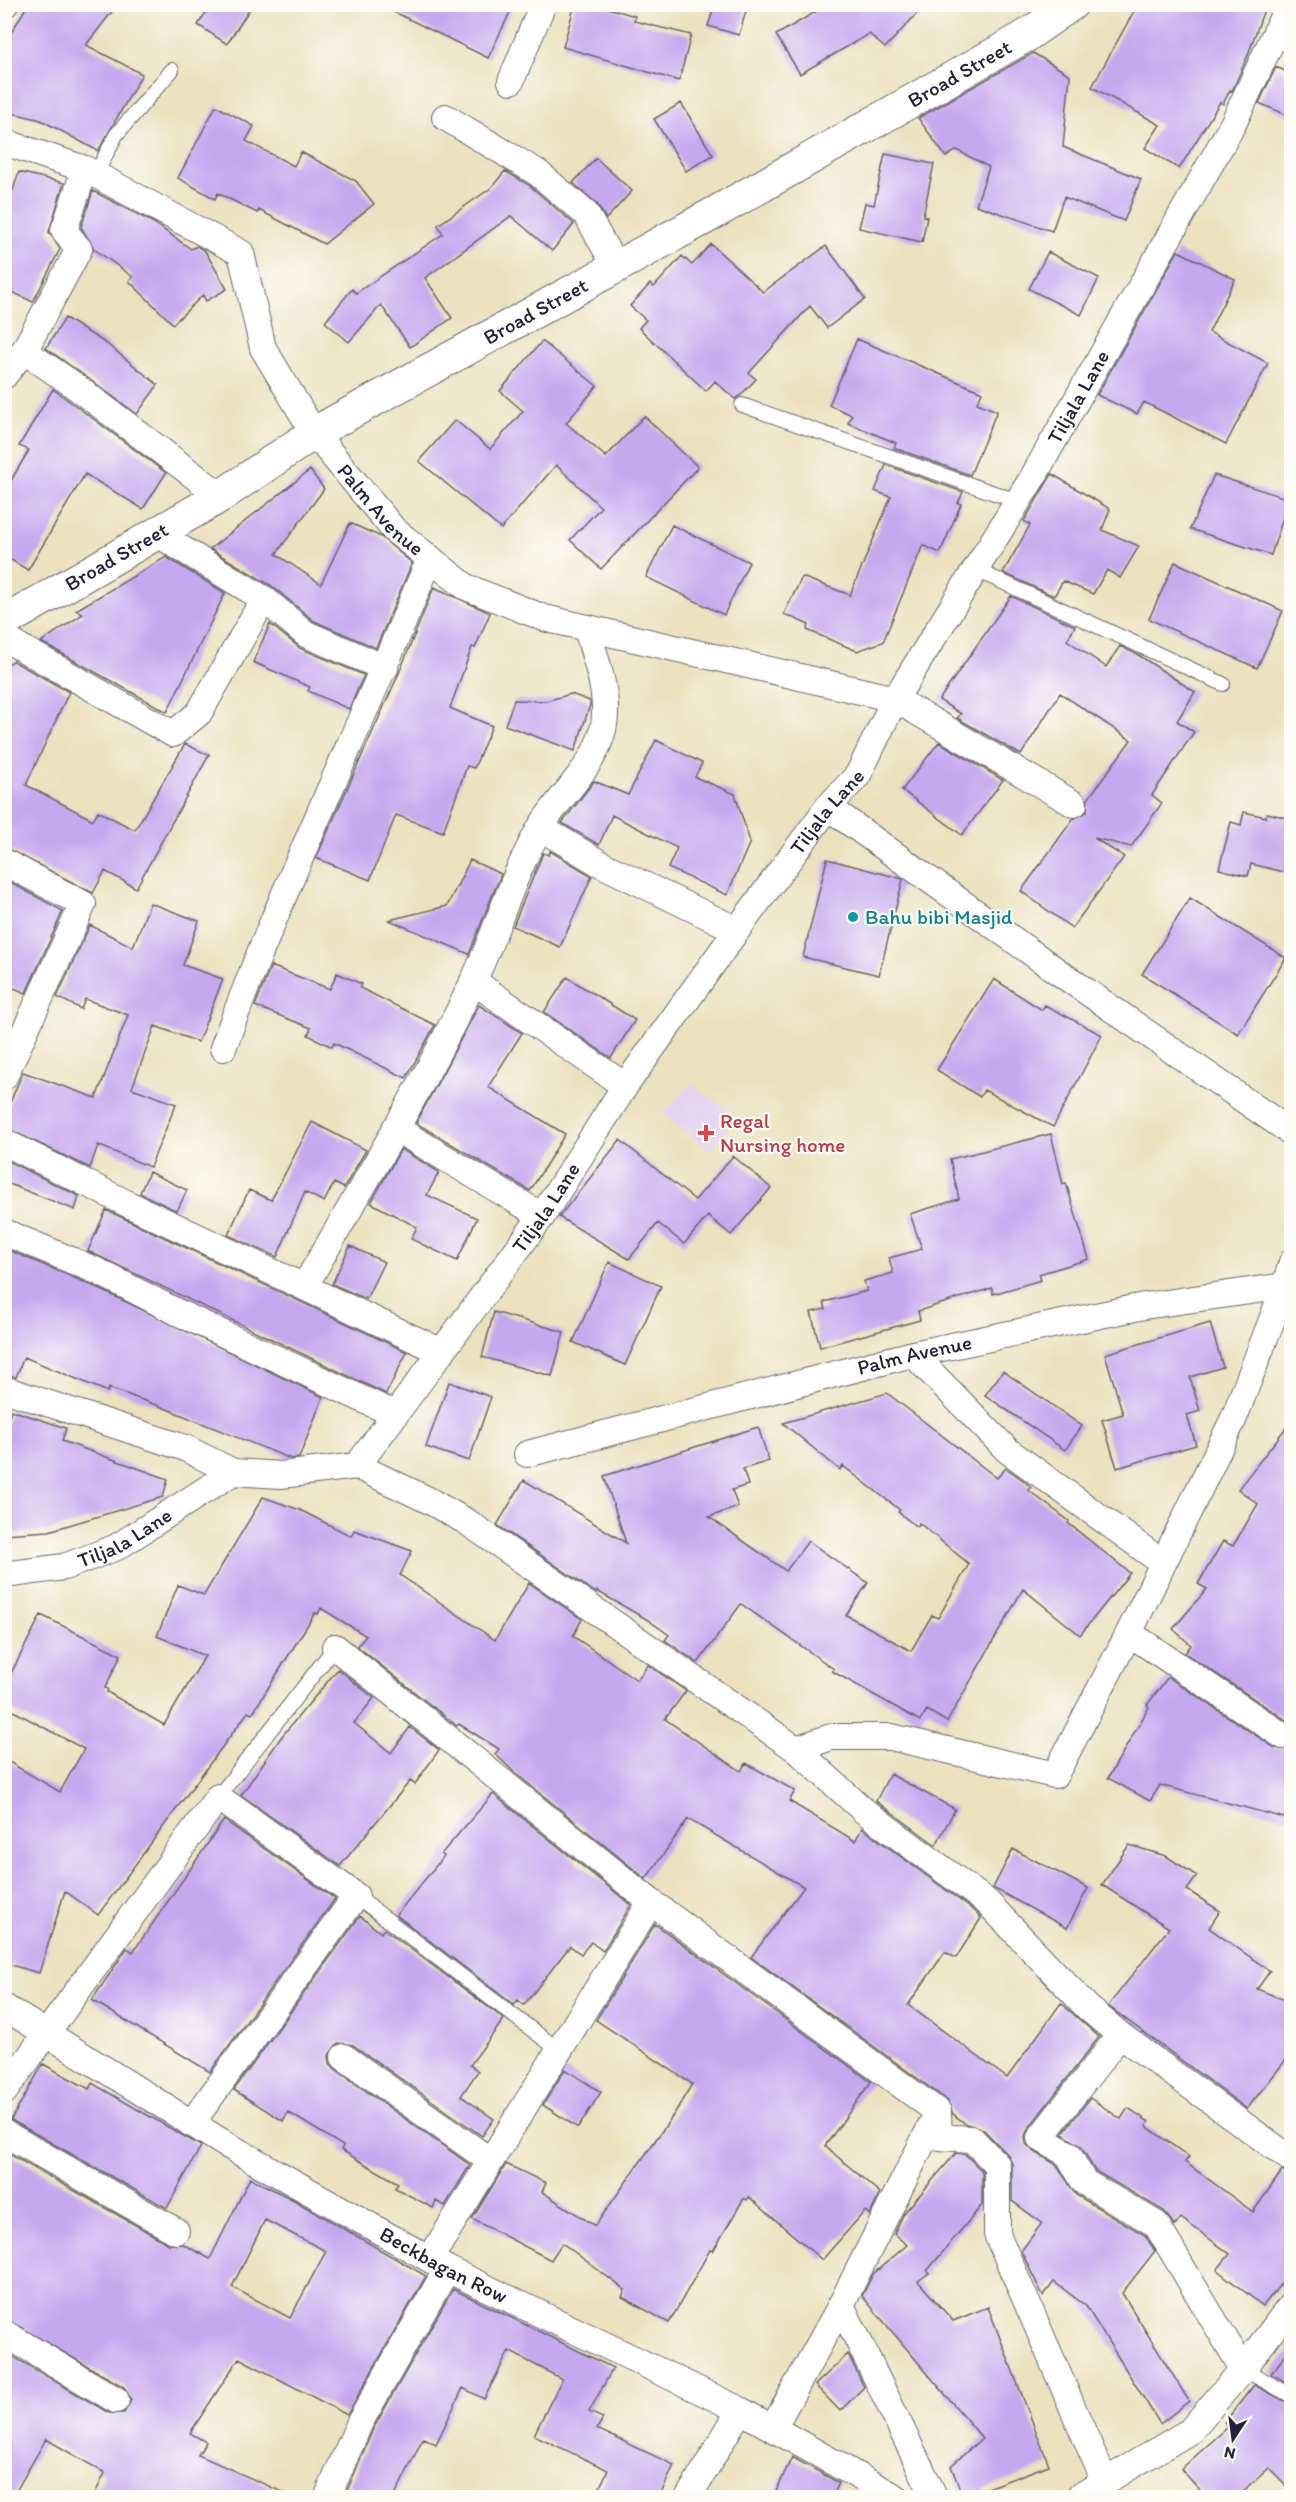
<svg xmlns="http://www.w3.org/2000/svg" width="1296" height="2502" font-family="Itim,sans-serif">
<style>
.built{fill:#e4d3f1}
.building{fill:#c6a8ef;fill-rule:evenodd}
.lines{fill:none;stroke-linecap:round;stroke-linejoin:round}
.service-casing{stroke:#686569;stroke-width:16}
.minor-casing{stroke:#686569;stroke-width:28}
.tertiary-casing{stroke:#686569;stroke-width:34}
.service{stroke:#fff;stroke-width:14}
.minor{stroke:#fff;stroke-width:26}
.tertiary{stroke:#fff;stroke-width:32}
.culture-dot{fill:#0f9aa8;stroke:#fdfcf7;stroke-width:2}
.health-dot{fill:#e0444e;stroke:#fdfcf7;stroke-width:2}
.labels{text-anchor:middle;stroke-width:4.5;stroke-linejoin:round;paint-order:stroke}
.street-label{font-size:21px;fill:#22223b;stroke:#fdfcf7}
.culture-label{font-size:21px;fill:#0d838f;stroke:#fdfcf7;text-anchor:start}
.health-label{font-size:21px;fill:#be3a42;stroke:#fdfcf7;text-anchor:start}
</style>
<rect width="100%" height="100%" fill="#fdfcf7"/>
<filter id="ink" filterUnits="userSpaceOnUse"><feTurbulence type="fractalNoise" baseFrequency=".0167" numOctaves="2"/><feDisplacementMap in="SourceGraphic" scale="12" xChannelSelector="R" yChannelSelector="G"/><feConvolveMatrix kernelMatrix="1 2 1 2 8 2 1 2 1" color-interpolation-filters="sRGB"/></filter>
<filter id="wash" filterUnits="userSpaceOnUse"><feTurbulence type="fractalNoise" baseFrequency=".008" numOctaves="4" result="noise"/><feDisplacementMap in="SourceGraphic" scale="24" xChannelSelector="R" yChannelSelector="G"/><feGaussianBlur stdDeviation="1.35" result="paint"/><feColorMatrix in="noise" values="0 0 0 0 0 0 0 0 0 0 0 0 0 0 0 0 0 1.4 0 .05"/><feComposite in="paint" operator="in"/></filter>
<g filter="url(#wash)">
<rect width="100%" height="100%" fill="#ebe1be"/>
<path class="built" d="M691 1084 736 1117 710 1150 663 1114Z"/>
<g id="blocks">
<path class="building" d="M28 4H118L86 45 142 74 98 151 41 120 4 111V45Z
M211 4H253L227 44 198 25Z
M378 4H514L488 58Z
M575 4H594L635 16 634 21 691 35 679 81 563 47Z
M715 4H748L739 35 708 26Z
M829 4H926L885 48 869 34 800 74 776 35Z
M1138 4H1266L1248 55 1232 91 1230 90 1223 104 1220 102 1179 169 1145 148 1160 125 1092 87Z
M1033 53 1070 75 1063 147 1141 179 1124 221 1064 197 1052 231 976 205 989 167 957 150 946 157 918 118Z
M1276 67 1292 74V117L1259 103Z
M681 103 713 155 686 171 654 119Z
M216 106 254 126 246 141 294 166 301 152 356 181 374 204 324 244 259 210 257 213 218 193 215 199 178 178Z
M885 154 934 164 923 216 927 217 922 242 859 228 865 203 874 205Z
M596 158 632 191 606 219 596 203 573 183Z
M505 171 529 185 574 224 552 251 511 216 425 278 452 318 410 347 381 305 349 342 325 322 352 289 356 293 443 234 438 225 491 188Z
M19 172 64 183 49 232 60 249 33 302 4 288V217Z
M93 191 154 223 191 249 197 246 205 251 227 289 206 301 203 295 173 324 129 281 133 277 94 249 81 227Z
M711 244 763 292 826 246 865 299 827 328 810 306 749 373 756 379 740 396 735 399 715 381 706 391 639 328 646 320 630 306 650 284 654 287 682 256 692 265Z
M1178 251 1235 279 1209 332 1268 363 1226 444 1144 402 1137 414 1097 395Z
M1048 252 1099 278 1081 315 1029 289Z
M65 318 107 344 158 385 137 414 46 348Z
M857 339 982 392 977 403 997 411 970 475 894 448 896 443 848 423 852 415 829 405Z
M542 341 597 386 566 423 606 457 644 416 698 467 601 569 570 540 601 507 556 465 501 529 419 461 455 420 490 449 523 411 500 391Z
M53 389 166 473 143 509 85 474 28 570 4 556V492L29 450 19 446Z
M886 465 963 492 958 503 961 504 940 553 923 545 883 642 857 651 807 630 809 625 784 614 802 577 850 595 891 497 875 491Z
M310 470 324 489 276 554 321 584 350 523 381 537 412 563 376 648 314 621 272 586 210 549Z
M1052 474 1110 509 1102 530 1139 546 1120 578 1107 570 1093 594 1063 581 1054 596 1003 573 1030 525 1024 521Z
M1214 475 1289 499 1271 555 1190 529Z
M672 525 749 562 724 615 646 577Z
M166 557 225 593 167 712 41 642 83 614 76 610Z
M1175 562 1283 611 1257 668 1149 619Z
M434 587 490 613 475 648 472 647 450 708 492 726 474 768 467 766 443 832 396 815 370 880 316 858 399 673Z
M1011 596 1075 626 1067 640 1106 667 1120 646 1140 656 1195 692 1177 721 1194 732 1152 795 1162 803 1131 847 1094 838 1124 857 1072 928 1021 891 1073 819 1087 812 1088 799 1131 740 1060 693 1021 755 957 718 961 714 939 700Z
M270 624 300 648 364 675 349 709 308 691 310 687 253 662Z
M13 661 69 692 26 785 93 820 98 811 135 830 185 744 209 755 136 888 105 871 93 893 4 847V667Z
M571 694 590 701V705L575 751 505 725 514 700 546 701Z
M656 740 702 763 695 777 735 794 750 842 727 895 668 868 677 848 612 815 599 845 562 823 594 781 628 795Z
M939 742 1003 780 962 835 902 790Z
M1244 812 1266 817 1267 813 1292 819V874L1251 864 1248 876 1219 869 1231 822 1241 825Z
M550 851 592 876 560 947 513 926 543 853 549 855Z
M827 859 903 879 879 975 803 957Z
M470 860 501 874 469 954 389 920 447 906Z
M4 879 63 911 26 993 4 984Z
M1190 898 1286 958 1238 1034 1142 974Z
M150 903 199 921 183 965 223 979 198 1042 155 1026 132 1088 176 1104 150 1167 98 1145 90 1168 4 1127V1117L23 1072 96 1098 128 1015 85 999 81 1009 57 997 90 925 133 947Z
M271 966 330 989 337 973 362 984 360 988 435 1025 406 1078 334 1043 332 1047 308 1035 311 1028 255 1006Z
M567 977 635 1020 611 1058 544 1012Z
M994 979 1042 1010 1045 1005 1102 1035 1053 1127 984 1090 980 1097 937 1070Z
M479 1005 522 1033 488 1087 565 1134 530 1191 416 1123Z
M312 1122 366 1150 344 1188 334 1183 324 1202 305 1192 277 1257 228 1235 249 1190 271 1200Z
M1051 1134 1063 1184 1066 1183 1089 1259 1039 1274 1041 1280 993 1294 992 1288 918 1311 920 1320 820 1347 811 1312 826 1309 824 1302 867 1291 864 1281 893 1273 889 1258 922 1249 910 1214 959 1199 950 1159Z
M620 1140 695 1200 733 1156 771 1188 731 1235 708 1216 684 1244 658 1223 629 1259 559 1217Z
M401 1149 439 1172 427 1195 477 1218 457 1261 411 1239 417 1227 371 1203Z
M4 1159 79 1196 75 1210 4 1182Z
M149 1172 187 1190 177 1211 140 1193Z
M106 1210 407 1352 386 1394 88 1251Z
M350 1246 384 1262 366 1299 332 1284Z
M4 1248 91 1285 323 1397 299 1458 291 1459 162 1407 109 1388 108 1392 24 1357 16 1377 4 1374Z
M609 1262 661 1286 625 1365 573 1342Z
M494 1312 564 1332 552 1376 482 1357Z
M1210 1323 1223 1367 1190 1377 1200 1411 1187 1415 1196 1445 1117 1468 1102 1420 1123 1414 1105 1354Z
M1003 1371 1082 1426 1065 1450 985 1395Z
M449 1382 491 1397 469 1461 426 1447Z
M887 1393 997 1478 1006 1468 1023 1480 1031 1487 1028 1490 1069 1521 1068 1523 1130 1573 1080 1635 1023 1589 947 1722 927 1710 920 1721 832 1671 834 1669 741 1604 698 1663 665 1640 669 1635 648 1620 597 1591 596 1593 497 1525 524 1480 626 1543 604 1476 758 1427 769 1461 743 1469 748 1485 732 1490 738 1507 709 1517 786 1571 808 1541 868 1583 846 1615 911 1651 932 1615 938 1618 969 1564 919 1523 917 1527 898 1512 900 1510 843 1466 840 1470 783 1423Z
M11 1410 66 1428 62 1441 168 1479 163 1497 49 1531 4 1534V1430Z
M1292 1420V1714L1286 1720 1185 1653 1191 1645 1173 1629 1207 1589 1198 1584 1223 1541 1233 1546 1258 1504 1238 1489Z
M263 1497 300 1510 351 1536 354 1530 412 1551 400 1575 495 1640 529 1583 582 1619 573 1636 637 1680 648 1665 686 1691 665 1719 741 1771 746 1763 795 1791 789 1801 855 1841 862 1828 977 1913 981 1918 956 1958 945 1952 908 2005 1007 2078 1061 2003 1099 2037 1028 2129 1025 2136 1026 2144 1033 2151 1057 2165 1076 2195 1145 2235 1155 2251 1122 2293 1189 2401 1160 2424 1086 2306 1054 2282 1043 2296 1021 2251 1042 2223 1012 2201V2164L1008 2155 983 2129 966 2124 953 2114 947 2100 751 1957 804 1887 688 1819 646 1879 514 1772 495 1754 499 1749 459 1724 457 1726 357 1646 366 1636 321 1608 318 1614 315 1613 252 1714 248 1712 98 1915 65 1891 39 1973 4 1963V1759L60 1792 84 1749 4 1706V1687L41 1615 121 1655 105 1688 108 1690 107 1692 164 1725 205 1656 157 1636 178 1585 204 1595Z
M338 1669 374 1698 354 1723 391 1753 410 1727 439 1750 415 1784 410 1781 340 1866 241 1795 282 1736Z
M1168 1677 1275 1748 1292 1750V1820L1160 1785 1150 1801 1108 1778 1149 1707 1147 1705Z
M890 1774 955 1809 936 1845 876 1801Z
M493 1794 631 1905 603 1951 591 1942 581 1954 570 1946 524 2005 518 2000 514 2005 396 1915 444 1856 441 1854Z
M224 1820 335 1899 210 2072 92 2000 127 1948 133 1952Z
M1129 1845 1166 1856 1197 1876 1187 1890 1220 1911 1209 1928 1270 1971 1257 1989 1292 2003V2052L1247 2109 1108 2006 1169 1928 1102 1885Z
M1013 1849 1088 1888 1067 1928 993 1888Z
M360 1916 381 1933 384 1929 504 2019 470 2065 478 2071 461 2096 494 2119 482 2136 353 2045 338 2043 329 2055 330 2063 335 2069 470 2165 445 2206 436 2201 433 2208 395 2188 398 2183 341 2150 343 2146 288 2112 283 2121 234 2090Z
M655 1924 871 2082 825 2146 880 2193 870 2215 865 2211 822 2260 749 2197 747 2200 744 2198 713 2251 710 2250 669 2323 622 2297 625 2290 562 2243 551 2260 472 2219 506 2164 546 2183 542 2192 595 2226 674 2114 692 2084 596 2020Z
M43 2064 89 2089 92 2083 201 2146 167 2208 11 2120Z
M565 2069 601 2092 578 2128 543 2105Z
M1090 2098 1121 2119 1128 2108 1149 2122 1146 2126 1189 2157 1185 2162 1253 2212 1282 2171 1292 2175V2270L1263 2306 1217 2270 1230 2254 1181 2218 1175 2226 1164 2211 1095 2171 1081 2146 1062 2134Z
M4 2151 169 2244H183L210 2259 250 2178 292 2199 426 2276 347 2415 239 2358 190 2433 206 2442 198 2455 296 2498H93L105 2473 46 2439 12 2498H4V2351L109 2413H124L131 2400 124 2387 4 2318ZM265 2220 326 2251 290 2318 232 2287Z
M956 2153 965 2154 982 2171V2205L927 2271 929 2273 918 2281 953 2321 988 2307 1049 2465 963 2497 951 2466 982 2438 862 2296 873 2274 907 2245 894 2234 904 2213Z
M453 2289 613 2368 589 2412 603 2418 597 2429 674 2465 659 2498H612L598 2491 608 2470 534 2435 562 2379 509 2351 484 2399 463 2388 436 2444 423 2438 394 2498H344L373 2429Z
M1292 2346V2385L1271 2374Z
M848 2354 864 2387 840 2411 815 2385Z
M1254 2385 1292 2405V2491L1269 2468 1236 2498H1207L1181 2469 1228 2427 1224 2423Z
M792 2457 839 2483 832 2498H773Z"/>
</g>
</g>
<g filter="url(#ink)">
<use href="#blocks" fill-opacity="0" stroke="#686569" stroke-width="1.5"/>
<g class="lines">
<g class="service-casing">
<path id="service" d="M96 174 116 135 172 70
M742 405 1017 501
M974 569 1223 684
M218 1797 335 1647
M356 1896 560 2051
M1243 2369 1292 2396"/>
</g>
<g class="minor-casing">
<g id="minor">
<path d="M4 5 5 4"/>
<path d="M511 81 543 4"/>
<path d="M445 117 538 173 586 214 616 267"/>
<path id="s1" d="M4 142 85 169 241 253 263 348 314 433 394 530 466 587 544 618 895 699 1074 804"/>
<path d="M24 351 79 249 64 230 85 169"/>
<path d="M4 376 24 351 71 383 221 496"/>
<path d="M156 533 264 599 306 634 385 668"/>
<path d="M4 638 173 734 199 713 264 599"/>
<path d="M828 807 1057 971 1292 1133"/>
<path d="M541 828 601 864 737 930"/>
<path d="M4 862 83 904 4 1077"/>
<path d="M473 981 625 1086"/>
<path d="M223 1048C284 882 363 722 430 558"/>
<path d="M395 1128 542 1216"/>
<path d="M4 1142 128 1204 442 1352"/>
<path d="M4 1232 97 1271 177 1312 394 1414"/>
<path d="M304 1287C362 1187 423 1087 473 982 497 931 512 876 540 828 560 795 594 768 603 730 611 697 595 659 587 628"/>
<path d="M913 1354 1007 1450 1163 1563"/>
<path d="M4 1389 185 1448 233 1472"/>
<path id="s2" d="M527 1454 913 1354 1144 1306 1285 1286 1292 1262"/>
<path d="M357 1466 428 1500 467 1522 796 1749 863 1810 987 1902 1087 2007 1120 2035 1292 2160"/>
<path id="s3" d="M4 1575 64 1567 117 1547 233 1472 281 1475 357 1466 542 1216 625 1086 737 930 828 807 858 775 895 699 1033 477 1233 124 1289 4"/>
<path d="M1129 1633 1283 1736"/>
<path d="M335 1647 651 1902 938 2112"/>
<path d="M796 1749 831 1737H891L1055 1775 1129 1633 1234 1418 1285 1286"/>
<path id="s4" d="M4 2007 225 2144 447 2269 740 2410 897 2498"/>
<path d="M1120 2035 1040 2138 1068 2154 1084 2182 1156 2224 1243 2369"/>
<path d="M344 2057 489 2160"/>
<path d="M4 2092 218 1797 356 1896 191 2124"/>
<path d="M938 2112 939 2137 972 2139 997 2165V2234L1105 2482"/>
<path d="M4 2133 176 2231"/>
<path d="M430 2259 651 1902"/>
<path d="M841 2305 935 2498"/>
<path d="M4 2333 116 2400"/>
<path d="M773 2428 841 2305 938 2112"/>
<path d="M327 2498 360 2422 447 2269"/>
<path d="M688 2498 740 2410"/>
<path d="M1077 2498 1190 2431 1243 2369 1292 2304"/>
</g>
</g>
<g class="tertiary-casing">
<g id="tertiary">
<path id="s5" d="M4 622 221 496 314 433 709 216 1026 36 1072 4"/>
</g>
</g>
<use href="#service" class="service"/>
<use href="#minor" class="minor"/>
<use href="#tertiary" class="tertiary"/>
</g>
</g>
<circle class="culture-dot" cx="853" cy="917" r="6"/>
<path class="health-dot" d="M703 1124h6v6h6v6h-6v6h-6v-6h-6v-6h6z"/>
<g class="labels">
<g class="street-label">
<text dy="7" stroke="none"><textPath href="#s5" startOffset="1102">Broad Street</textPath></text>
<text dy="7" stroke="none"><textPath href="#s5" startOffset="616">Broad Street</textPath></text>
<text dy="7" stroke="none"><textPath href="#s3" startOffset="1672">Tiljala Lane</textPath></text>
<text dy="7" stroke="none"><textPath href="#s1" startOffset="561">Palm Avenue</textPath></text>
<text dy="7" stroke="none"><textPath href="#s5" startOffset="130">Broad Street</textPath></text>
<text dy="7" stroke="none"><textPath href="#s3" startOffset="1186">Tiljala Lane</textPath></text>
<text dy="7" stroke="none"><textPath href="#s3" startOffset="700">Tiljala Lane</textPath></text>
<text dy="7" stroke="none"><textPath href="#s2" startOffset="400">Palm Avenue</textPath></text>
<text dy="7" stroke="none"><textPath href="#s3" startOffset="128">Tiljala Lane</textPath></text>
<text dy="7" stroke="none"><textPath href="#s4" startOffset="510">Beckbagan Row</textPath></text>
</g>
<g class="culture-label">
<text x="865" y="924">Bahu bibi Masjid</text>
</g>
<g class="health-label">
<text x="720" y="1128">Regal<tspan x="720" dy="24">Nursing home</tspan></text>
</g>
</g>
<rect width="1296" height="2502" fill="none" stroke="#fdfcf7" stroke-width="24"/>
<g transform="translate(1233 2439) rotate(193)" stroke="#fdfcf7" stroke-width="4.5" paint-order="stroke">
<path d="M0-4.5L10 22L0 15L-10 22Z" fill="#22223b"/>
<text y="-9" font-size="16" font-weight="bold" text-anchor="middle" fill="#22223b">N</text>
</g>
</svg>
